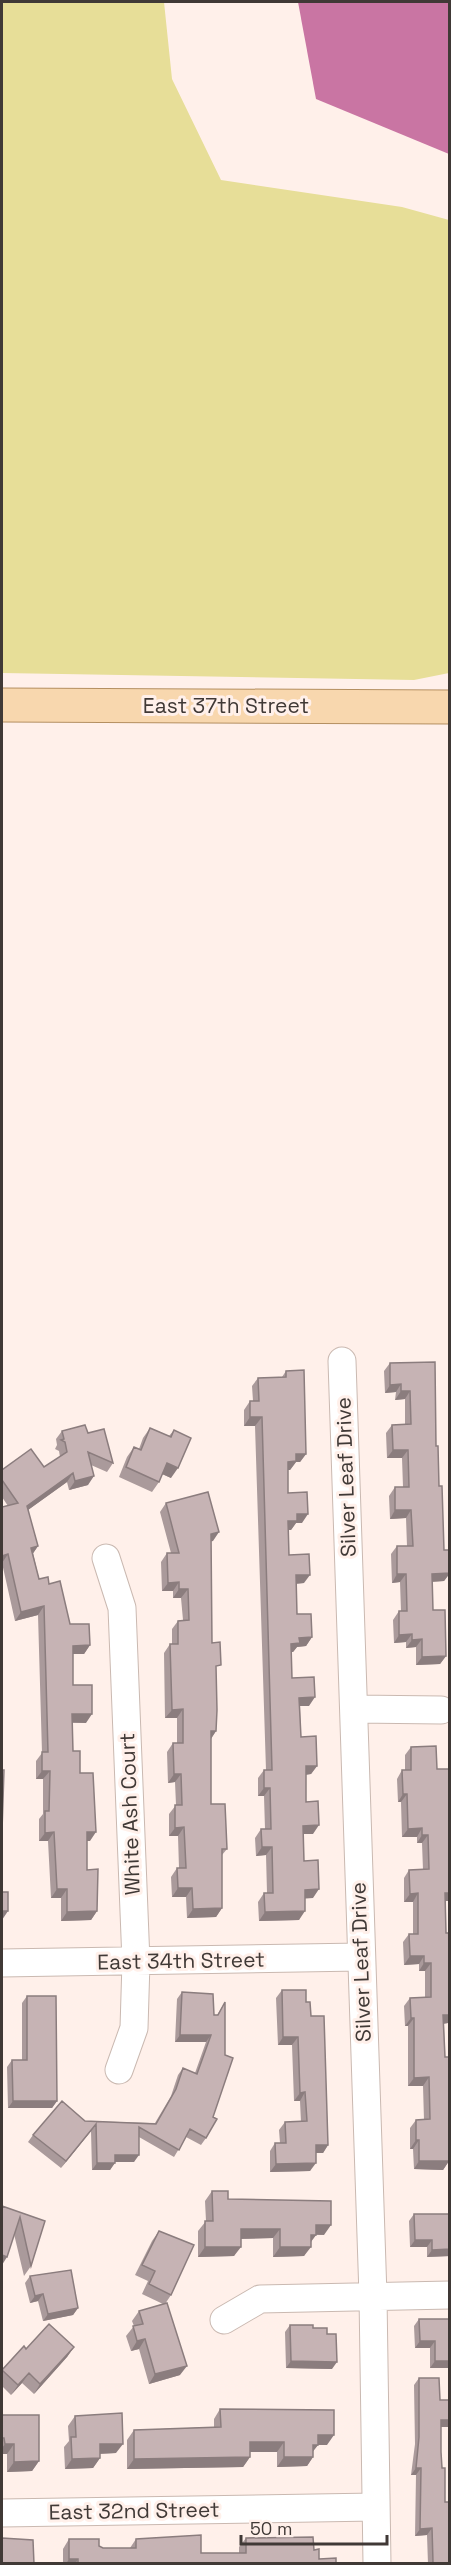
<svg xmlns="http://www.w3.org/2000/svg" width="451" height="2565" font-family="'Space Grotesk',sans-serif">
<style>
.green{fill:#e7de98}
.water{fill:#c975a3}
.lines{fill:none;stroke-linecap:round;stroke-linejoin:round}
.minor-casing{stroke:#cab9b1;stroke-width:29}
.major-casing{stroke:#b48f61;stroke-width:35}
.minor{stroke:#fff;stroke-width:27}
.major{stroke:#f8d7ae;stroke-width:33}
.wall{fill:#aa9a9b}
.shaded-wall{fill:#8b7d7e}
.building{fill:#c6b3b4;stroke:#8b7d7e;stroke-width:1.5}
.labels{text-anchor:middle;stroke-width:6;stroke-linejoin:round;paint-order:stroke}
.street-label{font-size:21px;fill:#403936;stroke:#fff0ea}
</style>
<rect width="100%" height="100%" fill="#fff0ea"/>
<path class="green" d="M2 2H164L172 79 221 180 402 207 449 220V673L414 680 2 673Z"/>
<path class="water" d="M298 2H449V154L316 99Z"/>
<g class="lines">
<g class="minor-casing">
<path id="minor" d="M342 1361 373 2296 377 2564
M106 1558 122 1608 136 1962 134 2028 119 2070
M356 1709 441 1710
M2 1963 360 1957
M224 2320 260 2299 450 2295
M2 2513 375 2507"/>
</g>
<g class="major-casing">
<path id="major" d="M2 705 450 707"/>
</g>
<use href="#minor" class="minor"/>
<use href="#major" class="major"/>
</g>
<path class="wall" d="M435 1362 436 1446 444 1550 450 1573 444 1581 432 1582 433 1610 446 1656 440 1664 416 1665V1647L406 1648V1642L394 1643 393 1620 399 1611H401L400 1582 392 1583 391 1554 397 1546H407L406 1518 390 1519 389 1496 395 1487H403L402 1458H387L386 1433 392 1425H405V1399L395 1400 396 1392 385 1393 384 1371 390 1363Z
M286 1371 306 1454 300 1462H296L290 1470H288V1493L302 1523H296L291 1530H289V1555L304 1583 296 1584 297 1614 312 1637 306 1646 297 1647 293 1652H291L292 1678 309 1706H300L301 1737 317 1766 311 1774 306 1775V1802L313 1834H303L304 1861 313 1898H305L299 1920 259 1921 258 1902 264 1893H267L266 1855 256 1856 255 1838 261 1829H265L264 1796H258V1778L264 1770H266L255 1426H244V1410L250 1401H253L252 1386 258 1378 282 1377Z
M150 1428 169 1436 174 1430 171 1478 162 1474 159 1482 152 1492 119 1477 127 1457 134 1447 139 1449 143 1438Z
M62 1431 88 1433 113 1463 107 1472 91 1465 88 1485 69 1490 67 1482 28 1510 38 1546 33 1553 39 1579 49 1584 70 1624 90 1645 84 1654H73V1685L86 1723H72L73 1751 80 1773 90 1841H87V1870L97 1911 91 1920 61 1921V1898H51L48 1841H39V1819L43 1814V1779H36V1761L42 1753 38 1615 15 1621 2 1563V1507L8 1506 2 1497V1470L44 1467 60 1457 59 1451 55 1449 57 1445 56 1439Z
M166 1503 213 1541H211L212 1643 216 1672V1731L211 1739V1804L227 1849 222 1855V1908L216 1917 187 1918 186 1897H172L171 1877 177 1868H179L178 1836H169V1814L176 1805 175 1782 168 1783 167 1752 173 1743H177V1718H165L164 1653 170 1644H172V1629L178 1621 183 1620 181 1598H173V1591H162L161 1562 167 1553H171L160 1512Z
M411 1747 437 1769 445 1901 446 1933H450V2022L448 2023 444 2024 445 2057H450V2149L449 2161 443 2170 414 2169 413 2149H410V2128L416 2120H424L423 2086H408V2026H405L404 2006 410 1998 425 1997V1971H419V1964L404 1965 403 1942 409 1934H413V1902H404V1878L409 1870H423L422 1843H417V1837H402L401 1802H398L397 1779 402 1770H405V1755Z
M282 1990 306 2002 311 2016 328 2145 323 2153H316L310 2171 270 2172V2151L275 2143H280L279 2130 285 2122H301L300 2101H294L292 2045H278L276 1998Z
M182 1992 214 2015H217L225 2002 213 2117 206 2138 201 2145 186 2137 174 2157 139 2137 134 2162H115L110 2170H92L91 2131 61 2168 28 2142 33 2135 85 2121 155 2123 171 2096 178 2075 183 2068 195 2073 206 2042H175L177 1999Z
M27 1996 57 2101 52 2108H8L7 2067 12 2060H22V2003Z
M212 2191 228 2199 324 2235H316L311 2242 304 2256 273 2257V2238L241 2239 234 2256 198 2257V2231L206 2221 205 2201Z
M2 2206 45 2221 31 2266 24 2276 14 2234Z
M414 2214H450V2256L427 2257V2247H410L409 2221Z
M159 2231 171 2295 165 2304 180 2375 149 2384 139 2349 131 2351 126 2336 134 2326 132 2321 139 2311 163 2304 142 2294 148 2281 135 2275 152 2241Z
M30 2276 78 2308 73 2315 43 2321 38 2301 30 2303 25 2283Z
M419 2319H450V2368H430V2348H415L414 2326Z
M290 2325 313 2328 327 2334 332 2369 286 2368 285 2332Z
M74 2347 67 2357 34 2394 22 2383 11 2395 2 2386V2370L26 2349Z
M419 2378 440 2400H450V2426L448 2427H441V2452L450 2564H428L427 2535 415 2536 416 2475H411L415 2444 414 2385Z
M220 2409 327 2445H318L313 2451V2457L307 2466 277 2467V2452H250V2457L243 2467 127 2469V2440L134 2430 214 2427V2419Z
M2 2415 39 2461 32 2471 7 2472V2454H2Z
M75 2416 116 2453 100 2454V2458L93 2468 65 2469 64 2447 69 2441 68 2426Z
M246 2538 314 2550 319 2559 336 2564H63V2549L69 2539 103 2548H130L136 2539 201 2553H239V2547Z"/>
<path class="shaded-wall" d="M401 1384 396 1392 385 1393 390 1385Z
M401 1391H410L405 1399 395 1400Z
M250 1417H262L255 1426H244Z
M393 1450H408L402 1458H387Z
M296 1454H306L300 1462H296L290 1470H282L288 1462Z
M167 1463 178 1468 171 1478 160 1473Z
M73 1473 67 1482 21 1515 27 1506Z
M94 1476 88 1485 69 1490 75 1481Z
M395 1510H411L406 1518 390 1519Z
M297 1514H308L302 1523H296L291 1530H282L288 1521Z
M219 1532 213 1541 205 1543 211 1534Z
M38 1546 32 1555 31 1548Z
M8 1554 2 1563V1556Z
M450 1573 444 1581 426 1582 432 1574Z
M397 1574H406L400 1582 392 1583Z
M296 1575H310L304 1583 290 1584Z
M179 1582 173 1591H162L168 1583Z
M179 1589H188L181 1598H173Z
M44 1606 38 1615 15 1621 21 1612Z
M412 1634 406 1642 394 1643 399 1635Z
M312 1637 306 1646 297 1647 293 1652H285L291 1644 299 1638Z
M422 1639 416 1647 406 1648 412 1640Z
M90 1645 84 1654H66L73 1646Z
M446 1656 440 1664 416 1665 422 1657Z
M315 1697 309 1706H293L299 1698Z
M183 1709 177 1718H165L172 1710Z
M72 1714H92L86 1723 66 1722Z
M211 1731H216L210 1740Z
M306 1766H317L311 1774 300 1775Z
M42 1771H50L43 1779H36Z
M174 1774H181L175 1782 168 1783Z
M264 1788H270L264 1796H258Z
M403 1794H407L401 1802H398Z
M319 1825 313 1834H297L303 1826Z
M184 1827 178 1836H169L175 1828Z
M422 1828 417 1837H402L408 1829Z
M54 1832 48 1841H39L45 1833Z
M87 1832H96L90 1841H81Z
M422 1835H428L422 1843H417Z
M262 1847H272L266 1855 256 1856Z
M178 1888H192L186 1897H172Z
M57 1889H67L61 1898H51Z
M319 1889 313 1898 299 1899 305 1890Z
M418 1893 413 1902H404L410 1894Z
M445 1893H450V1901H439Z
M222 1908 216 1917 187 1918 193 1909Z
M2 1911H8L2 1920Z
M97 1911 91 1920 61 1921 67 1912Z
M305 1911 299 1920 259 1921 265 1912Z
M410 1956H424L419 1964 404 1965Z
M424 1963H431L425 1971H419Z
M443 2015H450V2022L448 2023 437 2024Z
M411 2018H414L408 2026H405Z
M180 2035H211L206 2042H175Z
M283 2037H298L292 2045H278Z
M429 2077 423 2086H408L414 2078Z
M305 2092 300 2101H294L300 2093Z
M13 2101H57L52 2108H8Z
M96 2124 91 2131 61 2168 66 2161Z
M416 2140H419L413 2149H410Z
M316 2145H328L323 2153H310Z
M115 2155H139L134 2162H110Z
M419 2161H449L443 2170 414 2169Z
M97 2163H115L110 2170H92Z
M316 2163 310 2171 270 2172 276 2164Z
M316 2225H331L324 2235 309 2234Z
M241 2229H280L273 2238 234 2239Z
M311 2235H316L309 2244Z
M415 2240H432L427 2247H410Z
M205 2247H241L234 2256 198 2257Z
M280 2247H311L304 2256 273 2257Z
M450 2249V2256L427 2257 432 2250Z
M2 2255 7 2257 2 2265Z
M43 2294 38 2301 30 2303 35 2296Z
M78 2308 73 2315 43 2321 48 2314Z
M145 2339 139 2349 131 2351 137 2341Z
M420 2341H435L430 2348H415Z
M74 2347 67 2357 34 2394 40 2384Z
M291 2361 337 2362 332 2369 286 2368Z
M435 2361H450V2368H430Z
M187 2366 180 2375 149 2384 155 2374Z
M29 2373 22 2383 11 2395 18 2385Z
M441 2420H450V2426L448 2427H436Z
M318 2435H334L327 2445H318L311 2454H306Z
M250 2442H284L277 2452H243Z
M5 2444H14L7 2454H2V2448Z
M100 2444H123L116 2453 93 2454Z
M250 2457 243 2467 127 2469 134 2459Z
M284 2457H313L307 2466 277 2467Z
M100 2458 93 2468 65 2469 72 2459Z
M39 2461 32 2471 7 2472 14 2462Z
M416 2468H421L416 2475H411Z
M432 2528 427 2535 415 2536 420 2529Z
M69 2559H78L75 2564H66Z"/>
<path class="building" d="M435 1362 436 1446H438L439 1486H442L444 1550H449L450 1573 432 1574 433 1610H445L446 1656 422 1657V1639L412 1640V1634L399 1635V1611H407L406 1574H397V1546H413L411 1510H395V1487H409L408 1450H393L392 1425 411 1424 410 1391H401V1384L390 1385V1363Z
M304 1370 306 1454H296V1461L288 1462V1493L307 1492 308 1514H297V1521H288L289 1555 309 1554 310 1575H296L297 1614H311L312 1637 299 1638 300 1643 291 1644 292 1678 314 1677 315 1697 299 1698 301 1737 316 1736 317 1766H306V1802L318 1801 319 1825 303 1826 304 1861 318 1860 319 1889 305 1890V1911L265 1912 264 1893H273L272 1847H262L261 1829H271L270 1788H264V1770H272L262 1417H250V1401H259L258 1378 286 1377V1371Z
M85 1425 88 1433 104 1429 113 1463 88 1452 94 1476 75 1481 73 1473 27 1506 38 1546 31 1548 39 1579 48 1577 49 1584 60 1581 70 1624H89L90 1645 73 1646V1685H92V1714H72L73 1751H80V1773H93L96 1832H87V1870L98 1869 97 1911 67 1912V1889H57L54 1832 45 1833V1811H49L50 1771H42V1752H48L44 1606 21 1612 8 1554 2 1556V1507L18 1503 2 1480V1470L31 1449 44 1467 67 1452 65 1442 61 1440 64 1439 62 1431Z
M150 1428 171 1437 174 1430 191 1438 178 1468 167 1463 159 1482 126 1467 134 1447 141 1450Z
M208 1492 219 1532 211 1534 212 1643 220 1642 221 1665 216 1666 217 1710 216 1731H211V1804H225L227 1849H222V1908L193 1909 192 1888H178L177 1868H186L184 1827 175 1828V1805H182L181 1774H174L173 1743H183V1709L172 1710 170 1644H178V1621L189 1620 188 1589H179V1582L168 1583 167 1553H179L166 1503Z
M436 1746 437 1769H450V1893H445L446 1933H450V2015H443L445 2057H450L449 2161H419V2140H416V2120L430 2119 429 2077 414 2078V2018H411L410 1998 431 1997V1963H424V1956H410L409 1934H418V1893L410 1894 409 1870 429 1869 428 1835H422V1828L408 1829 407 1794H403L402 1770H411V1747Z
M2 1770H4L2 1831Z
M2 1892H8V1911H2Z
M282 1990H306V2002H310L311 2016H324L328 2145H316V2163L276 2164 275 2143H286L285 2122 307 2121 305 2092 300 2093 298 2037H283Z
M182 1992 213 1994 214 2015H218L225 2002V2055L233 2058 213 2117 217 2119 206 2138 190 2129 179 2150 139 2127V2155H115V2163H97L96 2124 66 2161 33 2135 62 2101 85 2121 156 2124 176 2089 183 2068 197 2074 211 2035H180Z
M27 1996H56L57 2101H13L12 2060H27Z
M212 2191H228V2199L331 2201V2225H316V2235H311V2247H280V2229H241V2247H205V2221H213Z
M2 2206 45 2221 31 2266 20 2217 7 2257 2 2255Z
M414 2214H450V2249L432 2250V2240H415Z
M159 2231 194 2245 171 2295 149 2284 155 2271 142 2265Z
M71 2270 78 2308 48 2314 43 2294 35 2296 30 2276Z
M167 2303 187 2366 155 2374 145 2339 137 2341 133 2326 143 2324 139 2311Z
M419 2319H450V2361H435V2341H420Z
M49 2324 74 2347 40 2384 29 2373 18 2385 2 2370 24 2346 26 2349Z
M290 2325H313V2328H327V2334H336L337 2362 291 2361Z
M419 2378H439L440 2400H450V2420H441V2452L442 2468H445V2502H450V2564H430L433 2562 432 2528 420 2529 421 2468H416L419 2437Z
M220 2409 334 2410V2435H318V2445H313V2457H284V2442H250V2457L134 2459V2430L221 2427Z
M122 2413 123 2444H100V2458L72 2459 71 2437H76L75 2416Z
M2 2415H39V2461L14 2462V2444H5L4 2438H2Z
M201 2535V2553H246V2538L313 2537 314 2550 319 2549V2559L336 2558V2564H78V2559H69V2539H99V2546L103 2548H136V2539Z
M2 2538 33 2540 34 2564H2Z"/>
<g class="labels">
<g class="street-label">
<text x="226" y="713">East 37th Street</text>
<text transform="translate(346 1477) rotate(-92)" y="7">Silver Leaf Drive</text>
<text transform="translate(130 1814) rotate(-92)" y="7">White Ash Court</text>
<text transform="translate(181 1961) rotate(-1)" y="7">East 34th Street</text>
<text transform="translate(361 1962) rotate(-92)" y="7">Silver Leaf Drive</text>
<text transform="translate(134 2511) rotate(-1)" y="7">East 32nd Street</text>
</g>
</g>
<rect width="451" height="2565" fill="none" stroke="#403936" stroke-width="6"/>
<path d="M241 2535v9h146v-9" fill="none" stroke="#403936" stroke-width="3"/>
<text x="250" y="2535" font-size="18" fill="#403936" stroke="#fff0ea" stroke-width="4.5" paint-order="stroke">50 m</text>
</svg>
